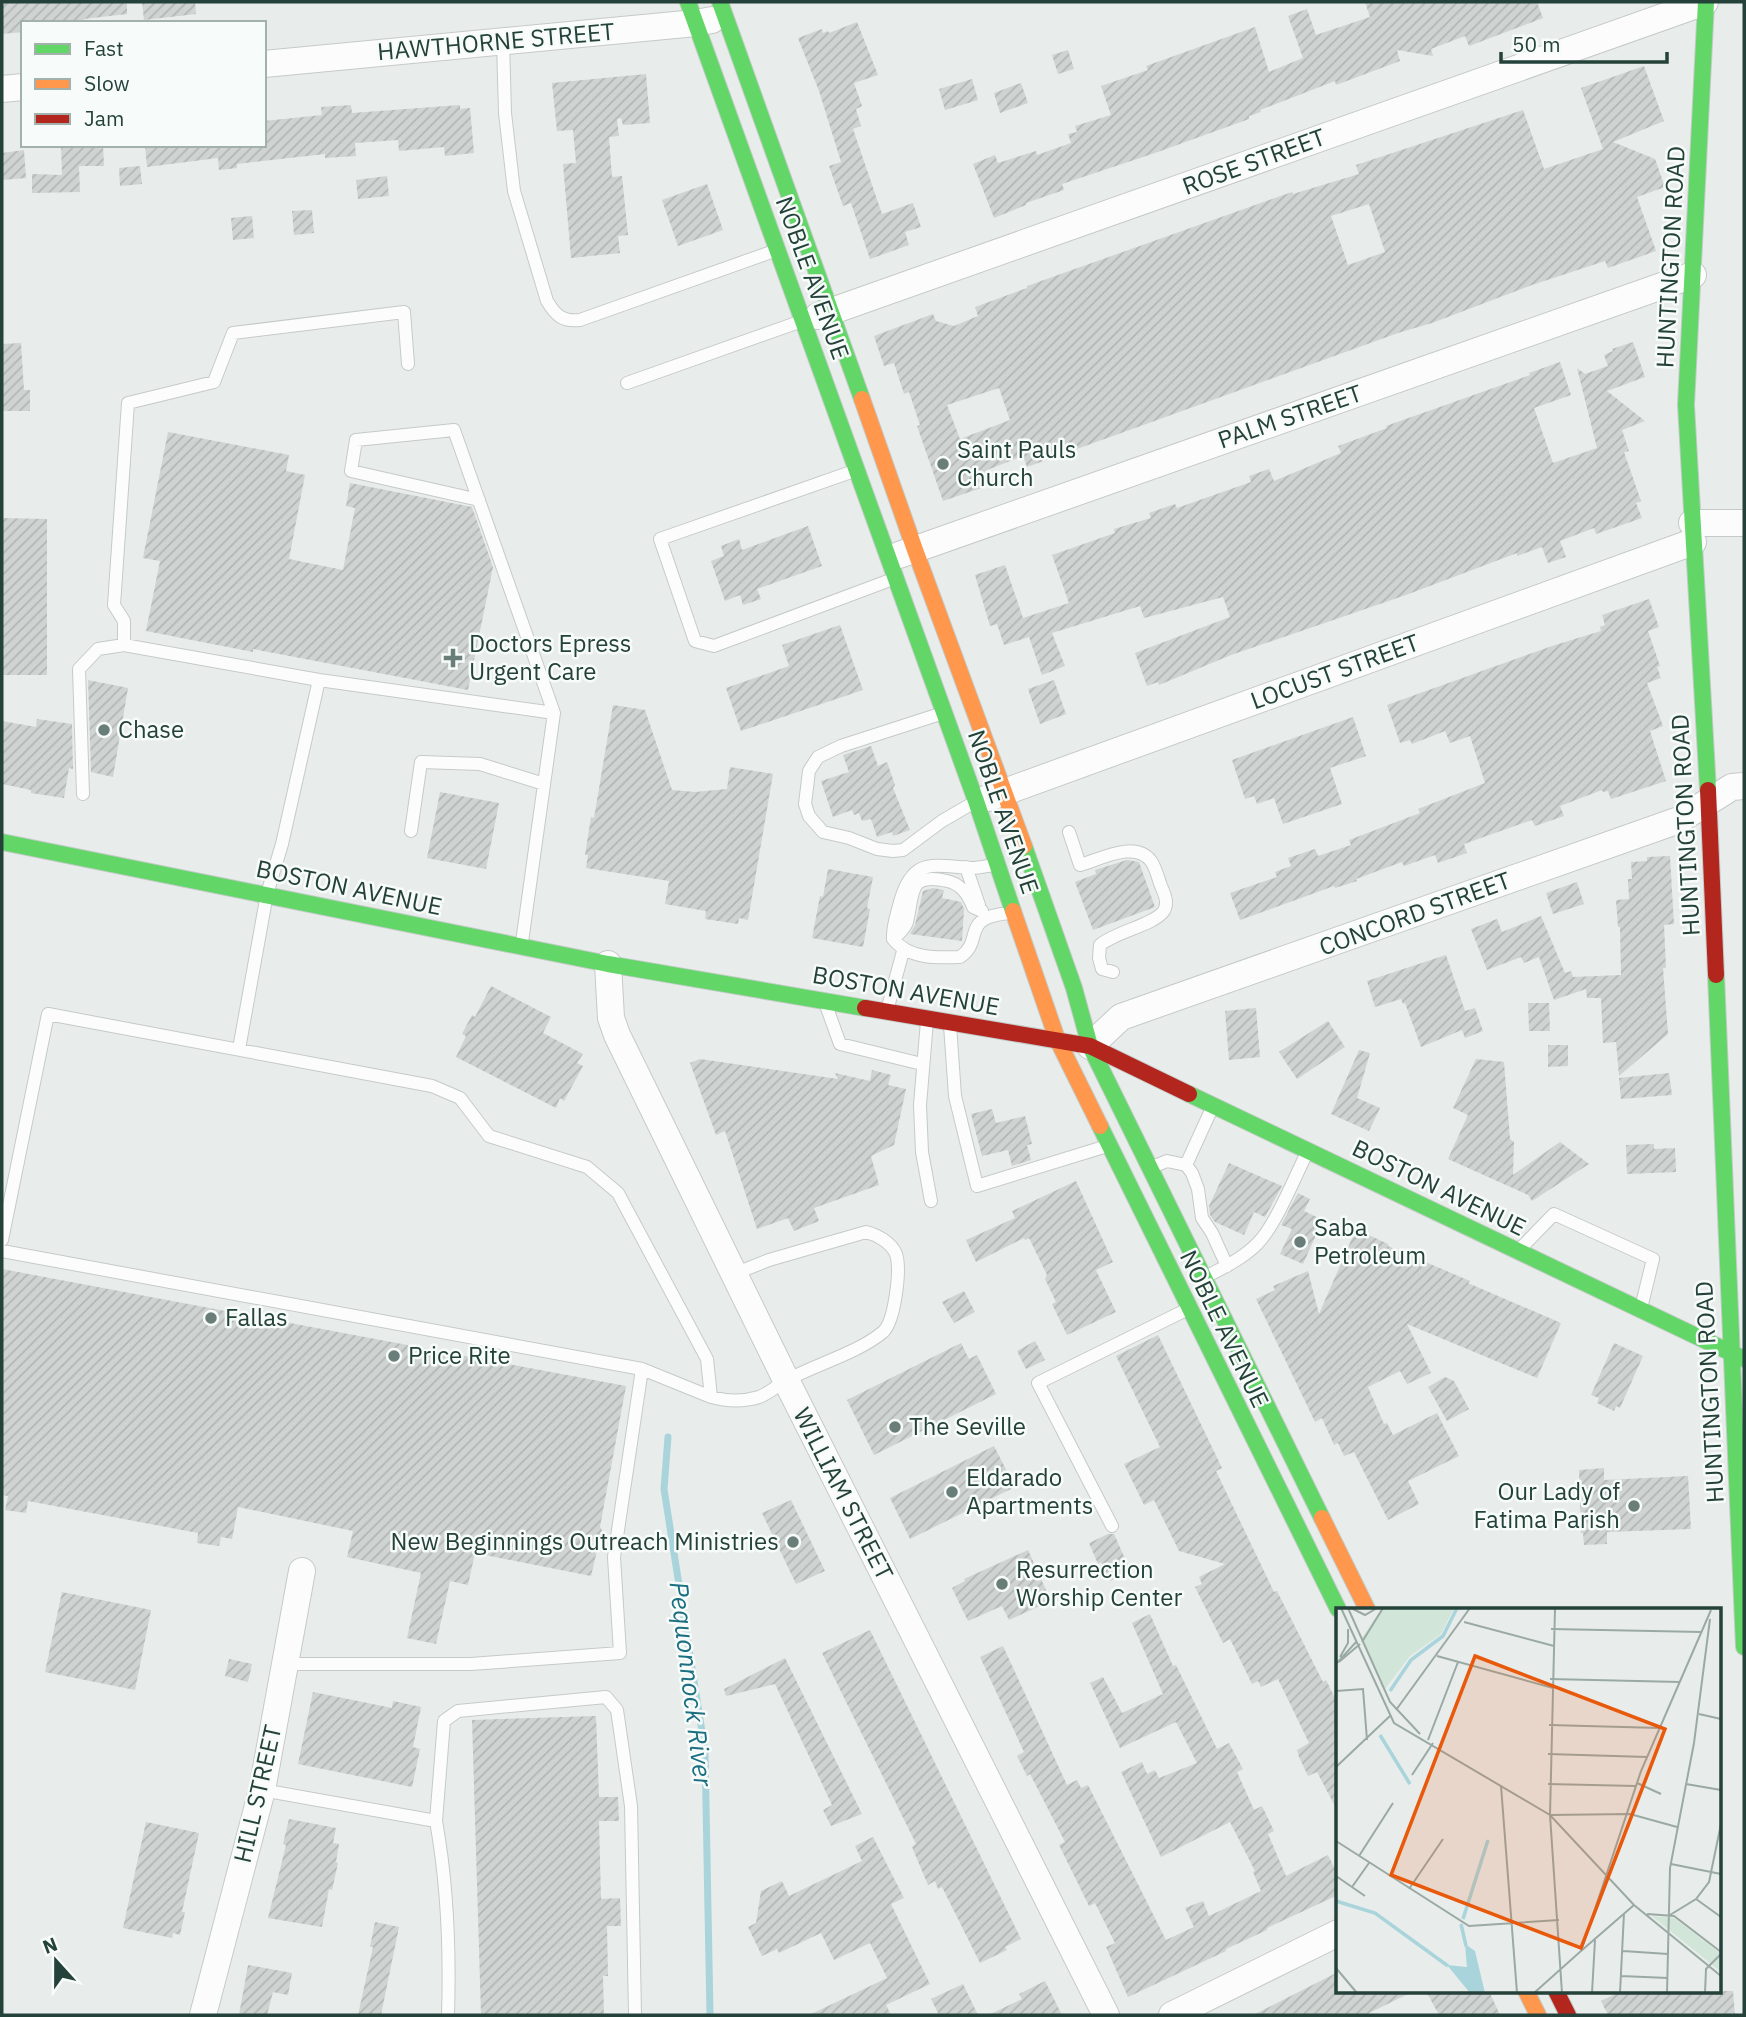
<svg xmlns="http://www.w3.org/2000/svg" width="1746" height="2017" font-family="'IBM Plex Sans',sans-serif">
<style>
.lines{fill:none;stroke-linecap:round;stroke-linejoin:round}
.stream{stroke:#a9d4db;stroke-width:7}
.building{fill:url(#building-hatch);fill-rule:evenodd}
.lane-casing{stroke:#c5cac8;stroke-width:14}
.street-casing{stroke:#c5cac8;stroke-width:28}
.fast-casing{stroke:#c3cbc8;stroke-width:18}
.slow-casing{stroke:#c3cbc8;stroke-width:18}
.jam-casing{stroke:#c3cbc8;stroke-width:18}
.lane{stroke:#fcfcfc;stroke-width:12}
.street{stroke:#fcfcfc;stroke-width:26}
.fast{stroke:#63d668;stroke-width:16}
.slow{stroke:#ff974d;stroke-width:16}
.jam{stroke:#b3261e;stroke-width:16}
.poi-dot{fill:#697e78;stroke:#f7fbf9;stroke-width:2.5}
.labels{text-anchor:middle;stroke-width:5;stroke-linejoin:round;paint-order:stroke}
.street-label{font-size:24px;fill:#24423a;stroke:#f7fbf9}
.poi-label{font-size:24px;fill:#24423a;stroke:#f7fbf9;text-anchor:start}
.water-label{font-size:26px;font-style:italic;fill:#1c6f80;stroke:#f7fbf9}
.inset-river{fill:none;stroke:#a9d4db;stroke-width:3.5}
.inset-road{fill:none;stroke:#9aa9a4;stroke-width:2}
.view{fill:#e8590c;fill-opacity:0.15;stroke:#e8590c;stroke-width:3.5}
.inset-edge{fill:none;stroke:#24423a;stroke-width:3.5}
</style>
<defs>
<pattern id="building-hatch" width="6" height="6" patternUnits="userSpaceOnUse" patternTransform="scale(1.75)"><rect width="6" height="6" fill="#cfd4d2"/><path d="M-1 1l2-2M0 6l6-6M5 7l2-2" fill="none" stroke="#b2b7b5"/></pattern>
</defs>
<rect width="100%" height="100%" fill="#e8edeb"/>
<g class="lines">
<path class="stream" d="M668 1437 664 1489 705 1751 710 2015"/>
</g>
<path class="building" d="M2 2H127V14L84 19V23H22L23 32 2 34Z
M142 2H195L196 14 144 20Z
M1365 2H1537L1543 18 1469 46 1465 36 1431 49 1433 56 1397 50 1400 61 1336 85 1335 81 1260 110 1261 112 1249 116V119L1155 153 1062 184 1064 190 1026 203V205L994 218 973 164 995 155 998 163 1036 151 1037 155 1071 143 1068 134 1077 132 1075 126 1111 115 1101 86 1148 70 1146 66 1255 27 1269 72 1303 58 1288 16 1307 9 1316 35 1370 17Z
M857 22 878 75 854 83 862 106 856 109 861 126 853 129 882 214 913 203 921 227 905 232 909 245 870 259 851 203 843 206 829 166 841 162 819 91 798 38 822 29 823 33 828 31 829 33Z
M1068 50 1074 69 1058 74 1052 55Z
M1644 66 1664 121 1613 142 1655 159 1665 187 1637 197 1656 251 1608 268 1605 261 1532 285 1432 323 1398 333 1027 467 1023 456 987 470 989 475 983 477 987 486 943 501 917 426 920 425 909 392 904 394 894 363 884 366 874 336 933 314 936 321 954 326 978 316 975 307 1027 288V286L1292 192 1293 194 1359 174 1356 165 1523 110 1544 169 1603 149 1581 88ZM1369 204 1385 252 1348 265 1331 216ZM999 388 1010 420 960 439 947 405Z
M646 74 650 123 623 125 621 118 617 119 619 136 609 137 612 177 622 176 628 235 618 236 620 253 571 258 563 164 576 163 573 130 557 131 552 83Z
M972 79 978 100 945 110 939 89Z
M1021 83 1028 103 1000 113 994 93Z
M351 105 352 113 460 105V109L470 108 474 153 445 156 444 147 399 151 398 140 355 143 356 156 325 158V154L237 164V168L219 170 218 158 147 167 145 145H264V121L322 115 321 107Z
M61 145H103L104 166H79L80 192 32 193V174L62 175Z
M24 150 26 178 2 180V153Z
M140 166 142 184 120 186 119 168Z
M387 176 389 196 358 199 356 180Z
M707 184 723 230 678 246 662 200Z
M312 210 314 233 294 235 292 211Z
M252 216 254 238 233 240 231 218Z
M1633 342 1645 377 1607 391 1645 421 1622 430 1629 451 1624 452 1641 501 1636 503 1642 518 1596 534 1594 528 1560 541 1566 557 1548 563 1542 547 1517 556V553L1406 595 1231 655 1159 685 1158 682 1147 686 1135 653 1230 617 1223 597 1144 618 1140 606 1052 633 1065 666 1042 675 1029 637 1004 645 997 624 990 626 975 575 1005 565 1023 618 1069 603 1052 555 1115 533 1114 529 1151 518 1149 513 1175 504 1177 508 1251 482 1249 476 1269 469 1274 481 1341 453 1338 446 1387 428 1386 426 1530 375 1529 373 1560 362 1571 395 1534 408 1553 463 1597 448 1577 368 1585 374 1608 366 1604 355 1613 351 1612 349Z
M21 343 24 390H30V411H2V344Z
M168 432 289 455 286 471 305 475 289 559 343 570 355 508 346 506 350 483 472 507 493 567 468 690 253 649V652L146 631 160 561 143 558Z
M2 518 47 519V675H2Z
M808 526 822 566 757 589 761 599 743 605 740 595 725 601 711 561 724 556 721 546 739 539 742 550Z
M1649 599 1659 627 1648 631 1660 666 1657 667 1661 678 1647 683 1663 726 1650 731 1666 781 1611 799 1608 791 1603 792 1602 790 1560 806 1564 816 1535 826 1532 820 1464 844 1467 853 1438 863 1435 855 1404 866 1402 862 1356 879 1357 881 1335 888 1334 886 1240 920 1230 893 1277 877 1275 872 1291 866 1288 858 1315 849 1318 856 1351 845 1349 840 1420 813 1418 809 1485 783 1470 736 1450 743 1445 731 1412 744 1410 740 1400 743 1387 705 1552 646 1601 631 1600 627 1605 625 1602 615Z
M840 625 863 690 741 731 726 688 789 666 782 645Z
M88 680 128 688 113 777 91 772Z
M1054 680 1066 714 1040 724 1028 689Z
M613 705 645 710 672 790 695 792 727 789 730 767 773 774 748 920 739 918 738 924 705 919 706 911 665 904 669 881 586 868 588 855H585L591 817 594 818Z
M1353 717 1366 756 1330 768 1342 804 1283 824 1274 798 1257 804 1254 796 1245 799 1232 760Z
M37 719 72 724 73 769 69 768 64 798 31 793V790L2 784V721L36 727Z
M871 746 878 766 887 762 895 785 893 788 910 830 893 836 892 832 877 837 871 819 862 821 859 813 854 815 852 810 833 817 821 781 849 772 843 755Z
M440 792 499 803 486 869 427 858Z
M1670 856 1674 924 1664 925 1666 968H1663L1668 1034 1619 1076 1616 1042 1603 1043 1601 998H1587L1586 989 1554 1000 1539 957 1524 963 1521 957 1487 970 1471 929 1497 919 1502 932 1541 916 1565 973 1571 971 1573 977 1621 975 1620 927H1618L1616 900 1629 899 1628 879H1632L1631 862 1647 861V857Z
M1127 860 1139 862 1155 907 1093 930 1075 882 1096 874 1095 870Z
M828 869 873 877 867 908 870 909 863 947 812 938 820 896 823 897Z
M1577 882 1584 904 1553 914 1546 893Z
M933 888 944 890 942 898 961 902 964 909 962 941 910 934 915 925 923 891Z
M1446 955 1465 1011 1475 1008 1483 1031 1465 1038 1462 1030 1421 1047 1405 1003 1403 1004 1401 999 1375 1007 1367 981Z
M491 986 551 1017 543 1033 583 1054 577 1063 583 1066 564 1101 560 1098 556 1108 456 1057 466 1036 462 1034 472 1015 475 1017Z
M1528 1003H1549L1550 1031H1529Z
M1256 1008 1260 1057 1229 1060 1225 1011Z
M1328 1021 1345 1047 1297 1079 1279 1052Z
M1548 1045H1568V1066L1548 1067Z
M1359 1050 1370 1053 1357 1098 1380 1108 1369 1131 1331 1114Z
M700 1059 838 1079 835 1073 870 1081 872 1070 891 1075 888 1085 906 1089 894 1145 871 1156 879 1185 814 1208 819 1221 794 1231 788 1218 757 1229 725 1131 716 1135 690 1063Z
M1476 1059 1504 1062 1510 1139 1514 1142 1513 1175 1560 1142 1589 1164 1532 1201 1528 1195 1448 1159 1468 1115 1453 1108Z
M1669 1073 1672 1095 1621 1099 1619 1078Z
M992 1109 996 1123 1025 1116 1032 1144 1027 1145 1031 1160 1012 1166 1008 1150 982 1156 971 1114Z
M1654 1144V1149L1675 1148 1676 1172 1627 1174 1626 1145Z
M1229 1163 1282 1186 1265 1217 1254 1212 1244 1235 1215 1222 1210 1215 1209 1206Z
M1076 1181 1113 1262 1096 1270 1116 1312 1067 1335 1052 1304 1056 1302 1045 1279 1047 1275 1029 1238 1025 1240 1024 1238 976 1262 966 1240 1015 1218 1012 1211Z
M1298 1193 1310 1199 1304 1211 1323 1220 1303 1264 1280 1254 1292 1229 1281 1225Z
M1356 1229 1388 1244V1246L1470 1281 1468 1283 1561 1323 1537 1378 1407 1324 1431 1373 1407 1384 1400 1371 1368 1387 1384 1424 1387 1423 1393 1435 1437 1413 1459 1456 1408 1481 1419 1504 1388 1520 1354 1452 1344 1456 1338 1443 1334 1445 1322 1418 1315 1422 1256 1299 1275 1290 1273 1286 1308 1271 1319 1314Z
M2 1269 626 1386 600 1527 602 1530 591 1576 475 1553 468 1585 450 1581 436 1644 407 1638 421 1573 347 1557 353 1531 238 1507 232 1539 221 1537 219 1546 197 1543 198 1533 28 1501 26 1513 5 1510 8 1496 2 1495Z
M964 1291 975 1312 954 1323 942 1302Z
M1158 1335 1222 1468 1216 1471 1274 1592 1277 1591 1323 1682 1326 1680 1338 1704V1812L1317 1772 1308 1776 1299 1757 1297 1750 1309 1743 1278 1679 1261 1687 1258 1681 1252 1684 1230 1639 1223 1643 1195 1587 1202 1584 1199 1577 1225 1564 1179 1551 1154 1500 1144 1505 1124 1464 1160 1447 1116 1356Z
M1035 1341 1045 1360 1026 1369 1017 1351Z
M961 1343 969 1359 977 1355 996 1394 874 1455 847 1400Z
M1614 1343 1643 1356 1620 1408 1616 1406 1614 1411 1597 1403 1599 1398 1591 1395Z
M1445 1377 1454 1381 1469 1409 1447 1421 1428 1387Z
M994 1446 1015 1487 910 1539 890 1498Z
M1604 1468V1480L1688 1476 1691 1529 1607 1532V1544L1584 1545 1583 1533H1581L1579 1470Z
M791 1500 825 1571 796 1584 762 1513Z
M1108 1534H1114L1131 1572 1110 1581 1101 1562 1098 1564 1089 1543Z
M1028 1550 1051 1601 1009 1620 1002 1606 968 1621 952 1588 965 1581 964 1579Z
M62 1592 151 1610 135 1690 45 1672Z
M1150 1614 1173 1666 1176 1665 1217 1749 1229 1743 1243 1769 1237 1772 1254 1810 1262 1806 1274 1831 1268 1834 1286 1876 1328 1855 1338 1875V1895L1267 1928V1930L1226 1949V1951L1128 1997 1106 1947 1115 1943 1095 1903 1089 1906 1059 1845 1065 1842 1030 1774 1027 1776 1017 1756 1024 1752 980 1657 1003 1646 1067 1785 1077 1780 1081 1788 1088 1785 1166 1940 1194 1927 1185 1908 1203 1901 1209 1916 1261 1891 1253 1872 1255 1871 1230 1822 1161 1857 1121 1772 1142 1762 1147 1774 1155 1770 1159 1778 1197 1763 1176 1722 1120 1748 1090 1683 1103 1677 1122 1713 1163 1694 1132 1623Z
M870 1630 1021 1939 1005 1947 1007 1950 980 1963 942 1887 938 1889 935 1881 928 1885 912 1847 916 1844 822 1653Z
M785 1658 862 1814 831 1826 823 1810 832 1805 775 1684 726 1696 724 1689Z
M229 1659 252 1664 248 1682 225 1676Z
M313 1692 392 1708 393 1701 421 1707 413 1747 420 1749 412 1787 298 1764Z
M596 1716 599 1797H618L619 1821H599L601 1899 620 1898 621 1926H607L608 1976H603L604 2015H481L472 1720Z
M289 1819 336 1828 333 1843 339 1844 336 1862 338 1863 332 1890 329 1889 322 1927 268 1918 286 1845 283 1844Z
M146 1822 199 1833 182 1912H185L180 1935 173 1933 172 1938 123 1928Z
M873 1837 904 1898 891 1904 930 1984 886 2005 891 2015H809L887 1978 870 1943 834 1960 821 1933 779 1953 777 1949 762 1956 748 1927 756 1923 761 1891 782 1881 789 1896 862 1861 855 1846Z
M375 1922 399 1927 381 2015H358L373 1947H370Z
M248 1965 292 1973 288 1995 273 1992 267 2015H239Z
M1338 1972V1991H1414L1365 2015H1253Z
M1045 1981 1062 2015H988L1022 1999 1019 1994Z
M963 1984 978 2015H939L931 1999Z
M1426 1991H1489L1500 2015H1439Z
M1621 1991H1733L1735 2015H1608L1601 2001Z"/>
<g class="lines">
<g class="lane-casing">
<path id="lane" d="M503 42 505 113 514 191 547 301C556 316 563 322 580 320L774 251
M627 383 799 322
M854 471 660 539 695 641 714 646 893 579
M124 645V621L114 605 128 403 214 382 233 333 404 312 408 364
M940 714 841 746 818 757 809 771 805 804 809 816 823 832 849 838 877 849 893 851 903 850 942 821 973 803
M83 794 79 669 98 649 124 645 319 680 554 713 454 430 356 440 351 471 479 500
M411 831 421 762 480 764 544 784
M1069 832 1080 865C1101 859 1135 840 1151 861 1156 868 1158 878 1161 886 1165 895 1169 904 1163 912 1153 925 1115 932 1100 945L1099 958 1102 969 1113 972
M994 865C987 866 979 868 972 868 933 866 913 856 900 902 897 914 892 927 893 939 909 959 936 958 960 957 985 940 959 918 1009 913
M966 867 979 905
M893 939C898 934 905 929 907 922 914 894 907 872 947 881 961 884 968 894 973 907L982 911
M522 942 554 713
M888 1007 903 951
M827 1008 840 1044 922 1064
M927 1021 920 1105 922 1152 931 1201
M950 1025 955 1096 977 1186 1107 1146
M239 1049 267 894 282 844 319 680
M1186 1165 1212 1108
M1152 1167 1167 1161 1186 1165 1192 1173 1198 1189 1202 1218 1212 1233 1227 1266
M2 1240 48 1014 432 1086 460 1098 489 1136 587 1167 618 1193 707 1359 711 1397 642 1369 2 1251
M1521 1248 1554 1214 1653 1259 1642 1304
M1207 1276C1225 1267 1243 1258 1257 1244 1276 1225 1294 1178 1307 1153
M711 1397C726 1401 743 1402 759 1397 770 1393 780 1383 791 1378 820 1363 859 1352 883 1332 895 1321 901 1269 896 1254 891 1242 877 1235 866 1232L769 1260 734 1274
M1112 1526 1038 1383 1188 1309
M285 1664H471L620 1653 614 1557 642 1369
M262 1790 436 1821C447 1882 450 1952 448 2015
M436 1821 444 1721 458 1711 606 1697 617 1710 631 1806 635 2015"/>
</g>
<g class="street-casing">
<path id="street" d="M264 64 696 23 712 20
M2 89 23 87
M818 316 1705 2
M1692 523H1744
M899 555 1693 275
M988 798 1693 542
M608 964 611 1018 617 1035 786 1380 1106 2015
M1090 1046 1121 1017 1679 820 1732 787 1744 786
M203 2015 262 1790 302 1571
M1172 2015 1338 1933"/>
</g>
<g class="fast-casing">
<path id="fast" d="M688 2 976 801 1013 911
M720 2 862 399
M1706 2 1686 405 1708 790
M2 842 608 964 865 1008
M1024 846 1074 988 1090 1046 1322 1518
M1716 975 1744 1647
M1189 1094 1744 1359
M1100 1126 1338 1609"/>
</g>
<g class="slow-casing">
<path id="slow" d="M862 399 915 550 1024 846
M1013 911 1057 1039 1100 1126
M1322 1518 1367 1609
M1526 1991 1538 2015"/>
</g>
<g class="jam-casing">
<path id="jam" d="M1708 790 1716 975
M865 1008 1090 1046 1189 1094
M1556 1991 1568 2015"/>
</g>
<use href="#lane" class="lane"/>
<use href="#street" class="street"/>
<use href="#fast" class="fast"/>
<use href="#slow" class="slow"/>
<use href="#jam" class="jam"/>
</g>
<g class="poi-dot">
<circle cx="943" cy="464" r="7"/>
<path d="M449.5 647.5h7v7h7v7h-7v7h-7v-7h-7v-7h7z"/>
<circle cx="104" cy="730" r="7"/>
<circle cx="1300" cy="1242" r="7"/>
<circle cx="211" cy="1318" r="7"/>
<circle cx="394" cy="1356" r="7"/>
<circle cx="895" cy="1427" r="7"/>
<circle cx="952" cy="1492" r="7"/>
<circle cx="1634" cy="1506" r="7"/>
<circle cx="793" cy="1542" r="7"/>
<circle cx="1002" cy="1584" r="7"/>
</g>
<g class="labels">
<g class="street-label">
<text transform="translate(496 42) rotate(-5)" y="8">HAWTHORNE STREET</text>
<text transform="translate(1254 162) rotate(-20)" y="8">ROSE STREET</text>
<text transform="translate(1671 257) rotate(-87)" y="8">HUNTINGTON ROAD</text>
<text transform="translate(812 278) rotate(70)" y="8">NOBLE AVENUE</text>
<text transform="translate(1290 417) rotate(-19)" y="8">PALM STREET</text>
<text transform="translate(1335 672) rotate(-20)" y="8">LOCUST STREET</text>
<text transform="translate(1003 812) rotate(71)" y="8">NOBLE AVENUE</text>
<text transform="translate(1686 825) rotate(-93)" y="8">HUNTINGTON ROAD</text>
<text transform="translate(349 888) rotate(12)" y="8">BOSTON AVENUE</text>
<text transform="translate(1415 914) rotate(-20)" y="8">CONCORD STREET</text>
<text transform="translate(906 991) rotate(10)" y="8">BOSTON AVENUE</text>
<text transform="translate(1439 1188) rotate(26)" y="8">BOSTON AVENUE</text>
<text transform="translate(1224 1329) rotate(64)" y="8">NOBLE AVENUE</text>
<text transform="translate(1710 1392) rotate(-93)" y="8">HUNTINGTON ROAD</text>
<text transform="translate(843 1494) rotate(63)" y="8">WILLIAM STREET</text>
<text transform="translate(258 1794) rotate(-77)" y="8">HILL STREET</text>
</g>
<g class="poi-label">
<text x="957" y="458">Saint Pauls<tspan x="957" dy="28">Church</tspan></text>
<text x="469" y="652">Doctors Epress<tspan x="469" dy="28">Urgent Care</tspan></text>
<text x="118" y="738">Chase</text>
<text x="1314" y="1236">Saba<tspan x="1314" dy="28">Petroleum</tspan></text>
<text x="225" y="1326">Fallas</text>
<text x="408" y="1364">Price Rite</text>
<text x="909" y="1435">The Seville</text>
<text x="966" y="1486">Eldarado<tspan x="966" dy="28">Apartments</tspan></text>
<text x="1620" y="1500" text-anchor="end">Our Lady of<tspan x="1620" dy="28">Fatima Parish</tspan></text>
<text x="779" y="1550" text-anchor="end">New Beginnings Outreach Ministries</text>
<text x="1016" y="1578">Resurrection<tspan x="1016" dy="28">Worship Center</tspan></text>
</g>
<g class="water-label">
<text transform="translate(691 1684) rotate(83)" y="9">Pequonnock River</text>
</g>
</g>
<g transform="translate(1336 1608)">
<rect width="385" height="385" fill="#e8edeb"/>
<path d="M46 0H118L105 26 74 48 49 81 25 31ZM316 308 338 310 385 346V364Z" fill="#d1e6d8"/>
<path d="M129 336 139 343 149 385H134L111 357 131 359Z" fill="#a9d4db"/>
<path class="inset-river" d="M54 83 75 52 107 28 121 0M44 127 74 176M0 293 39 305 112 358M127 311 152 232M125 316 130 338"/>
<path class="inset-road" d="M5 0 58 115 214 207 298 297 385 368M12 0 54 94 84 126M15 0 29 7 41 0M219 0 214 207 226 385M128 14 218 38M215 21 366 24M26 34 47 0M101 48 217 80M4 49 12 35V21M3 54 24 36M0 56 21 33M214 71 344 74M0 83 27 81 31 132M60 102 134 0M363 106 385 111M213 117 324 120M92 132 122 54M212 146 311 149M0 159 55 107M76 167 97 135M301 175 325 186M212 176 300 178M350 176 385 182M165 178 181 385M214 207 294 206 341 219M0 233 133 318 223 312M23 248 57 195M335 256 385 266M0 268 29 288M16 279 33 255M73 281 107 231M360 291 385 309M311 306 338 308 385 344M334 307 360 291 373 274 385 216M245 343 298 297M287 343 332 346M0 360 21 385M285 368 332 370M198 385 245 343 305 163 375 2M256 385 259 332M284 385 288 305M331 385 334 260 358 135 374 11M369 385 370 361 385 346"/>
<path class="view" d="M139 48 329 121 245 340 55 267Z"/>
<rect width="385" height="385" class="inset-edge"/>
</g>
<rect width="1746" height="2017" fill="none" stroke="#24423a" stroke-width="7"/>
<rect x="21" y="21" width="245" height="126" fill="#f7fbf9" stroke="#a3b1ad" stroke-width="2"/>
<rect x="35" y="44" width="35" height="10" fill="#63d668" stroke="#a3b1ad" stroke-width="2"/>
<text x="84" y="56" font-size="21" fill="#24423a">Fast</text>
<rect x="35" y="79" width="35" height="10" fill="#ff974d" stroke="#a3b1ad" stroke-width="2"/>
<text x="84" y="91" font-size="21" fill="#24423a">Slow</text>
<rect x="35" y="114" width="35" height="10" fill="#b3261e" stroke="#a3b1ad" stroke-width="2"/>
<text x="84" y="126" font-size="21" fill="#24423a">Jam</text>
<g transform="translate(56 1961) rotate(339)" stroke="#f7fbf9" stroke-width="5" paint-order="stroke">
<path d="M0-5L12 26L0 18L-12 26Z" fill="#24423a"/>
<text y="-10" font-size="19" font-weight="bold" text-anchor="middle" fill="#24423a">N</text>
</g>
<path d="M1501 52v10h166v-10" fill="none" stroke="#24423a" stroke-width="3.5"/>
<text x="1512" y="52" font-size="21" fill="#24423a" stroke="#f7fbf9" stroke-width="5" paint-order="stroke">50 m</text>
</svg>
